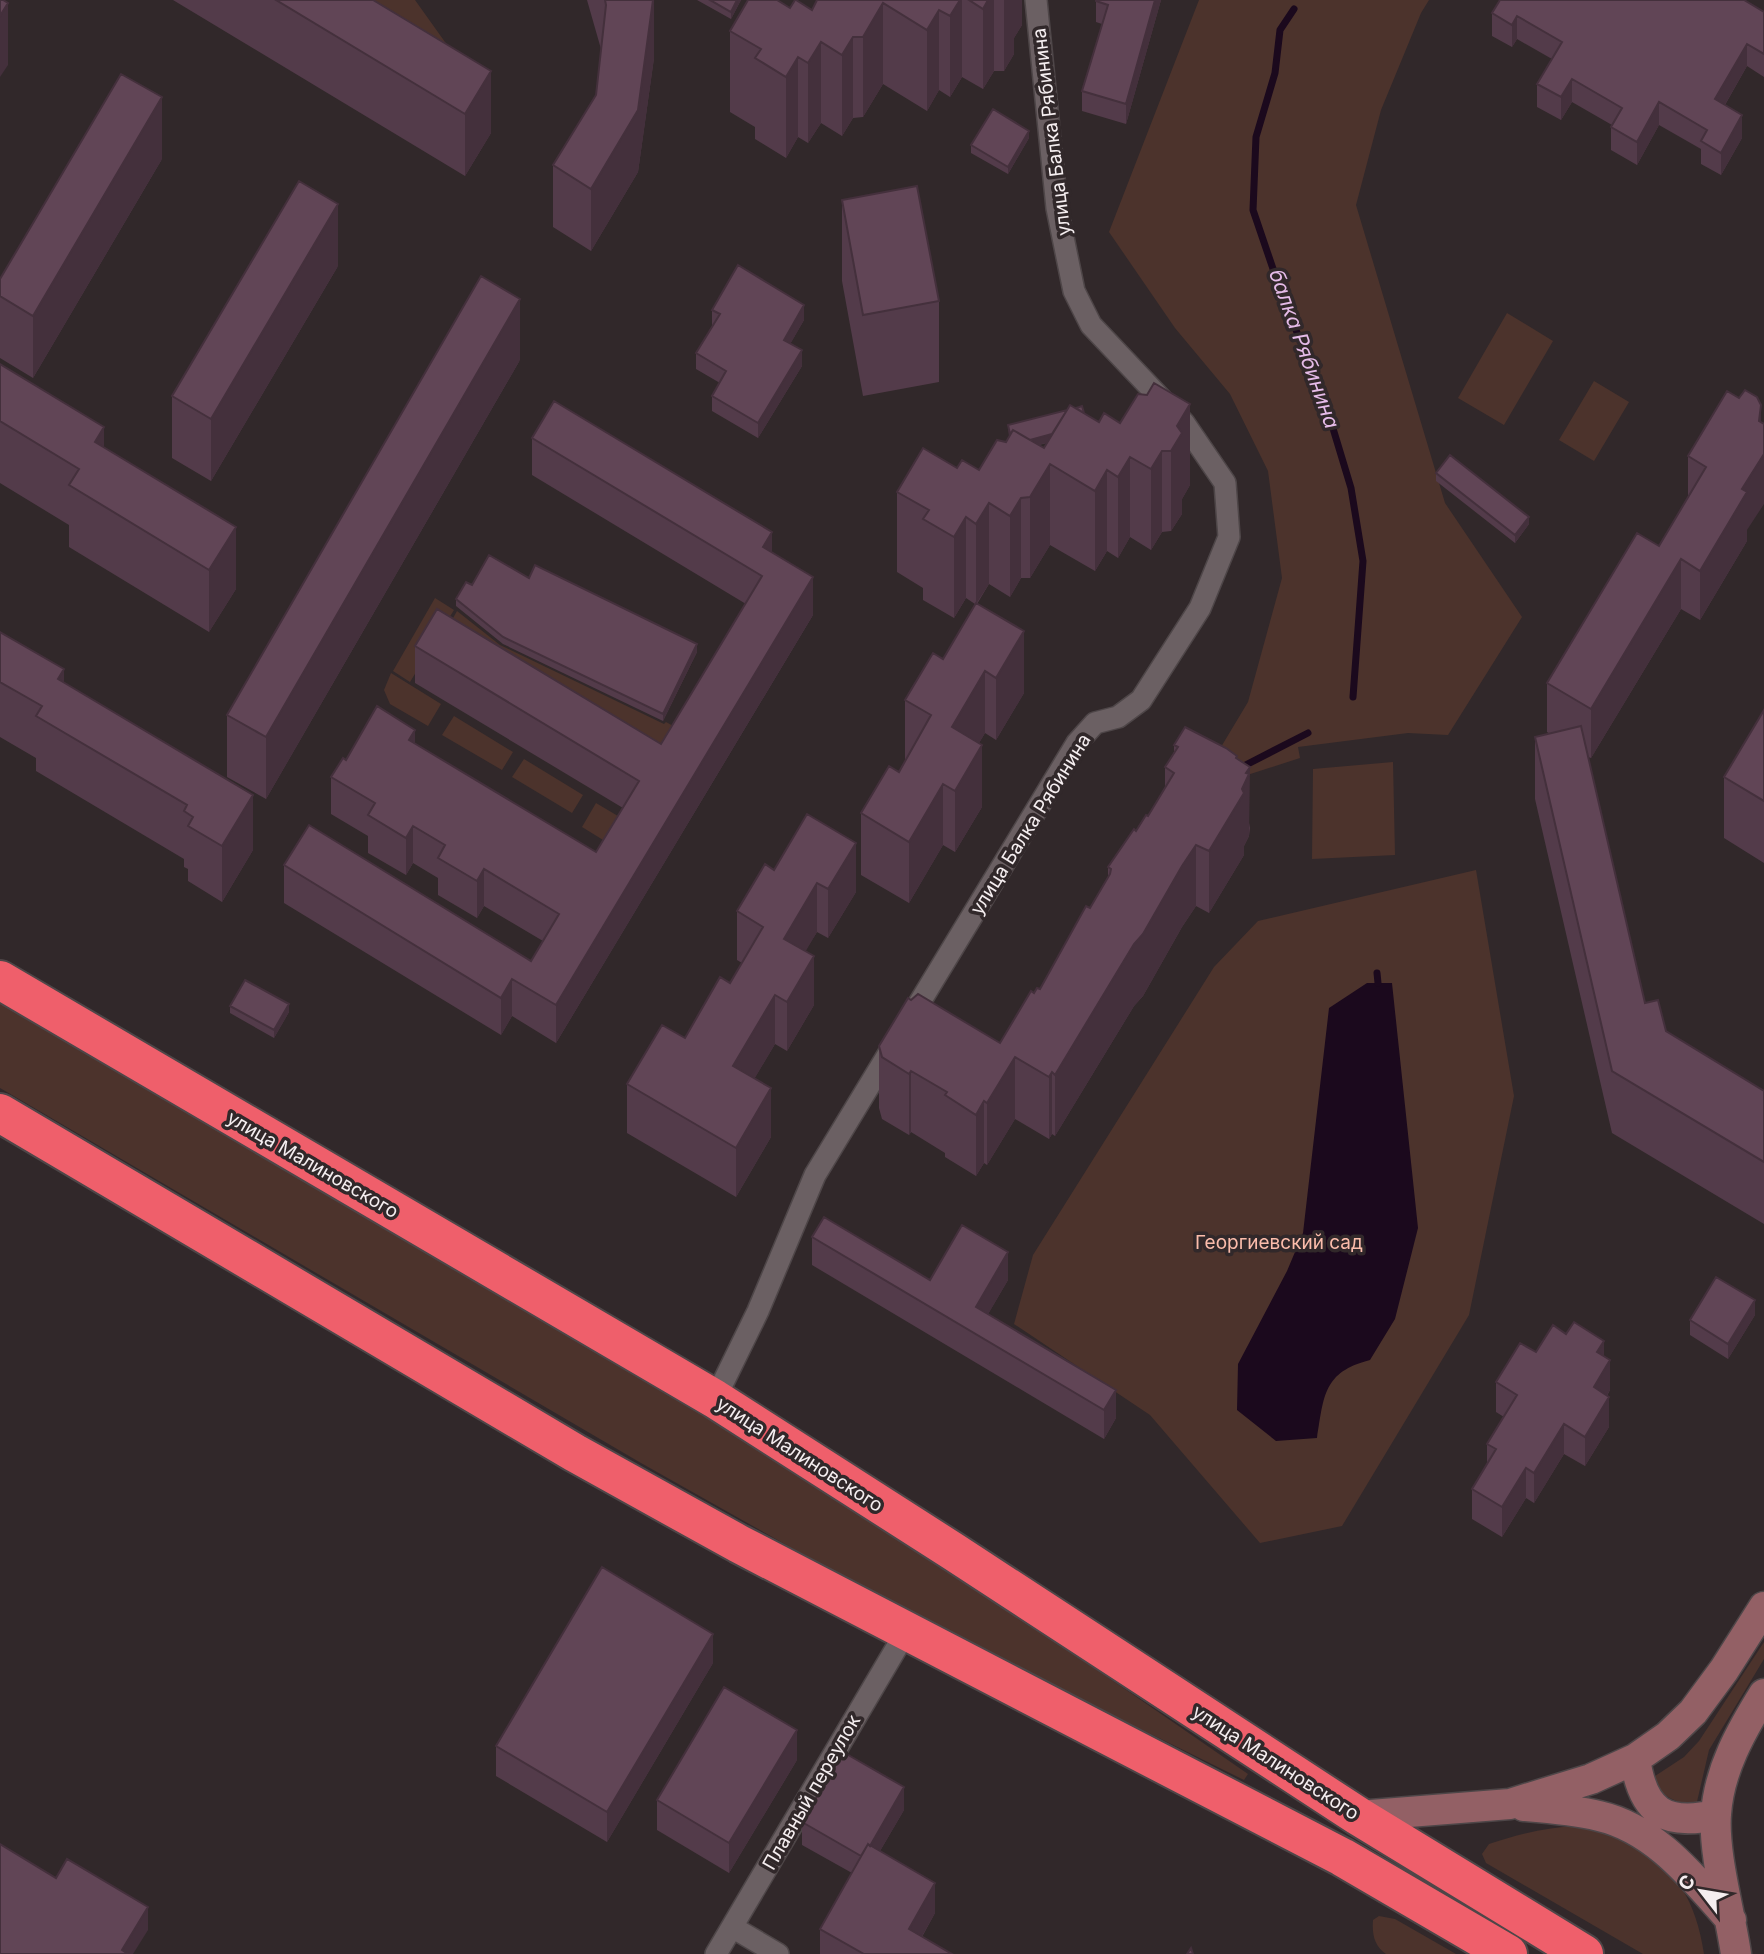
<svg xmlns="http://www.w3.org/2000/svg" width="1764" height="1954" font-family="Inter,sans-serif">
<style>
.green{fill:#4c332c}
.water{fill:#1b091d}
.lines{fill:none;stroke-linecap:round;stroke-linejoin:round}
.stream{stroke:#1b091d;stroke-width:7}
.street-casing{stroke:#4e4648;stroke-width:24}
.secondary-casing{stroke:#4e4648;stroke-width:33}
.highway-casing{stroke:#4e4648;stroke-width:42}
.street{stroke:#6b6063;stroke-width:21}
.secondary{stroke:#936065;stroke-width:30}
.highway{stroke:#ef5f6b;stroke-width:38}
.wall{fill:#533b4a;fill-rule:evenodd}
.shaded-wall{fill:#44303c}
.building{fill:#614556;stroke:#44303c;stroke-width:2}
.labels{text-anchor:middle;stroke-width:7;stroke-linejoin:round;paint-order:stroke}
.street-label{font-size:19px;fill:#f5eef0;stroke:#31282a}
.park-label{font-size:19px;fill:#fbbcab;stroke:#31282a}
.water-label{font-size:21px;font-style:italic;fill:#e5bbe8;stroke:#31282a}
</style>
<rect width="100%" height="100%" fill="#31282a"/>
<path class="green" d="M362 0H415L450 49Z
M1199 0H1429L1421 13 1381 110 1356 205 1445 503 1522 617 1448 735 1408 733 1298 747 1300 758 1238 778 1212 762 1248 702 1282 578 1268 471 1230 394 1175 328 1109 232Z
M1507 313 1553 341 1504 425 1458 398Z
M1594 381 1629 402 1594 461 1559 440Z
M435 598 454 610 410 682 393 671Z
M457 611 500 645 664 724 666 722 682 731 656 775 438 645Z
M391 673 441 704 428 726 390 704 384 690Z
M454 716 513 752 502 770 442 735Z
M524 759 583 795 572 813 512 777Z
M1393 762 1395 855 1312 859 1313 769Z
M596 803 628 822 608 843 582 827Z
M1476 870 1514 1096 1469 1315 1342 1526 1260 1543 1150 1415 1014 1324 1033 1255 1214 967 1258 921Z
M0 1001C227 1134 456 1265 681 1401 875 1518 1062 1645 1248 1774L1244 1780 997 1658 790 1547 641 1463 0 1088Z
M1764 1642V1659L1709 1750 1696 1806C1679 1804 1658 1796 1652 1778L1684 1757 1699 1741Z
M1579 1826C1595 1830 1616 1833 1631 1841 1677 1868 1696 1902 1704 1954H1643L1486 1863 1482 1854 1489 1844C1519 1834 1547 1827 1579 1826Z
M1379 1916 1395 1919 1456 1954H1386C1374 1946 1372 1934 1373 1920Z"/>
<path class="water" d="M1367 983H1392L1418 1228 1395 1319 1370 1360C1323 1372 1324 1396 1317 1438L1276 1441 1237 1410 1238 1364 1287 1271 1303 1233 1329 1008Z"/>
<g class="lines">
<path class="stream" d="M1294 9 1280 30 1275 73 1256 137 1253 210 1285 304 1322 392 1351 488 1363 561 1353 697
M1238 769 1308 733
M1377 973 1378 983"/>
<g class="street-casing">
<path id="street" d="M715 1399 758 1311 815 1175 1077 743 1095 723 1118 717 1141 700 1200 608 1229 537 1225 483 1184 423 1091 325 1074 291 1057 208 1036 0
M732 1927 778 1954
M716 1954 907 1630"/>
</g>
<g class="secondary-casing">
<path id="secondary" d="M1635 1759C1643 1812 1664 1826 1716 1815
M1524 1806C1549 1808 1575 1810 1599 1816 1656 1829 1694 1879 1731 1920
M1358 1816 1510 1804 1591 1779 1635 1759 1668 1736 1693 1712 1724 1670 1764 1607
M1736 1954C1730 1912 1713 1854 1716 1814 1719 1770 1741 1731 1764 1694"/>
</g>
<g class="highway-casing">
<path id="highway" d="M0 980 715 1399 954 1552 1358 1816 1584 1954
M0 1113 575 1453 739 1544 1342 1857 1508 1954"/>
</g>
<use href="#street" class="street"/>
<use href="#secondary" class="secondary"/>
<use href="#highway" class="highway"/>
</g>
<path class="wall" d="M173 0H373L491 133 465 176Z
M587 0H654V58L638 172 591 251 553 227V165L596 95 601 49Z
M697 0H741L731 19Z
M817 0H1022V25L1014 38V54L1004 71H994L983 89 962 77 950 97 939 90 927 111 883 84 863 117 853 118 842 136 821 123 808 143 798 137 786 158 755 139V127L730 112V31L790 8 812 10Z
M1161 0 1126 124 1082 111V91L1102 24 1096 22V1Z
M1764 12V77L1747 66 1725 105 1742 138 1721 175 1701 164V149L1659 125 1637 165 1611 150V127L1612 125 1572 102 1561 120 1537 107V84L1552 59 1517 39 1512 47 1492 36V13Z
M1029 138 1008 174 971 153V145Z
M162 159 33 378 0 358V279Z
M842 200 939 301V382L863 396 842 281Z
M338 266 211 481 172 458V396Z
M712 310 804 320 790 344 802 366 758 438 712 411V396L720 383 696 369V353L713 326 712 325Z
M520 360 266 799 227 777V715Z
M0 364 104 447 236 589 209 632 69 547V525L0 483Z
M1147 395 1190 485 1182 499V514L1171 531 1162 532 1151 550 1130 537 1118 558 1107 551 1095 571 1050 545 1030 578H1021L1010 597 989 584 977 604 1024 693 996 740 985 733 979 743 982 807 955 852 943 845 909 903 861 875V813L899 772 905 761V700L943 659 975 604 966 598 954 618 923 600V588L897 572V492L957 468 979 470 1006 442 1009 436 1008 425 1084 413 1099 422 1120 423ZM1047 443 1044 448 1039 445Z
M1739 398 1747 541 1700 620 1681 609 1591 758 1588 757 1645 1003 1666 1031 1764 1091V1224L1612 1133 1535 799V737L1550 734 1547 732V683L1659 546 1688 497V456Z
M532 438 772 553 813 615 556 1043 512 1016 501 1035 284 903V865L531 961 543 941 484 906 477 918 438 895V878L413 863 406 875 368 853V836L331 814V777L346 760 415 744 596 852 623 808 415 683V646L661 744 746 604 532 475Z
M1436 473 1529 524 1515 543 1436 481Z
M472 585 697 652 663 721 503 644 456 606V599Z
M0 632 64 683 253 850 222 902 188 881V869L184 867V859L36 771V758L0 737Z
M1764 710V863L1724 838V777Z
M1174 745 1237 759 1250 828 1249 836 1244 846V855L1209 913 1196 906 1182 927 1143 996 1134 1006 1055 1136 1052 1134 1049 1139 1015 1119 987 1165 984 1163 976 1176 945 1157V1153L911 1132 909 1135 882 1119 879 1108V1046L1000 1043 1034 993 1040 989 1090 908 1108 877V867L1148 816 1165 787V767L1174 752Z
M774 870 856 892 828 938 817 932 805 951 814 1005 787 1051 775 1044 754 1079 771 1137 736 1197 627 1133V1084L685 1038 730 983 742 963 737 960V911Z
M230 1006 289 1012 274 1038 230 1013Z
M812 1237 930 1280H1008L988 1314 1116 1418 1104 1439 812 1265Z
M1755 1315 1728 1359 1690 1335V1320Z
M1536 1352 1604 1357 1610 1390 1607 1396 1609 1427 1585 1466 1564 1454 1534 1503 1526 1498 1502 1537 1472 1519V1489L1487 1463V1444L1504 1417 1496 1412V1382Z
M713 1663 607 1842 496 1776V1746Z
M797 1760 729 1873 657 1830V1800Z
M904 1810 880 1851 935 1913 922 1937 952 1954H820V1929L852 1873 802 1845V1822Z"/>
<path class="shaded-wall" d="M654 0V58L638 172 591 251V189Z
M737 0H741L731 19V12Z
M960 0H962V77L950 97V16Z
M988 0H994V71L983 89V9Z
M1004 0H1022V25L1014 38V54L1004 71Z
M1155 0H1161L1126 124V104Z
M8 3V65L0 77V16Z
M883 3V84L863 117V37Z
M939 10V90L927 111V30Z
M1517 16V39L1512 47V25Z
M853 37V118L842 136V55Z
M821 42V123L808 143V63Z
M1747 44V66L1715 122V99Z
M798 57V137L786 158V77Z
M491 71V133L465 176V114Z
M1572 79V102L1561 120V97Z
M162 97V159L33 378V316Z
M1659 102V125L1637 165V142Z
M1742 115V138L1721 175V153Z
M1029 131V138L1008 174V167Z
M338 204V266L211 481V419Z
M520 299V360L266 799V737Z
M804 305V320L784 355V340Z
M802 350V366L758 438V423Z
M1190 404V485L1182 499V514L1171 531V451L1177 426Z
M1761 405V454H1764V504L1747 530V541L1700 620V571L1742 489 1759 421Z
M1087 425V433L1013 451V444Z
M104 427V489L95 442Z
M1162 451V532L1151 550V469Z
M1130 457V537L1118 558V477Z
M1050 464V545L1030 578V497Z
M1107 470V551L1095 571V491Z
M1021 498V578L1010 597V516Z
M989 503V584L976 604V524Z
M966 517V598L954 618V537Z
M1529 517V524L1515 543V535Z
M236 527V589L209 632V570Z
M772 532V569L763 547Z
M1681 559V609L1591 758V709Z
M813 577V615L556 1043V1005Z
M1024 631V693L996 740V678Z
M697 644V652L663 721V714Z
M64 669V725L58 679Z
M985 671V733L952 789V727Z
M415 730V767L409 740Z
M982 745V807L955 852V791Z
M1237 756V806L1246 773 1250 767 1249 836 1244 846V855L1209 913V851Z
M943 784V845L909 903V842Z
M253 795V850L222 902V846Z
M413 826V863L406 875V838Z
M856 843V892L828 938V889Z
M1196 845V906L1182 927 1143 996 1134 1006 1055 1136V1075L1182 866Z
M484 869V906L477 918V881Z
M817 883V932L784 988V939Z
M814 956V1005L787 1051V1002Z
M512 979V1016L501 1035V998Z
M775 995V1044L733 1115V1066Z
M289 1004V1012L274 1038V1030Z
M1015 1057V1119L987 1165V1103Z
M911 1071V1132L909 1135V1074Z
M1052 1072V1134L1049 1139V1077Z
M771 1088V1137L736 1197V1148Z
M984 1101V1163L976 1176V1115Z
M1008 1252V1280L976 1335V1307Z
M1755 1300V1315L1728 1359V1344Z
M1604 1341V1371L1597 1352Z
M1610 1360V1390L1594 1417V1387Z
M1116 1390V1418L1104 1439V1410Z
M1609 1397V1427L1585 1466V1437Z
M1564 1424V1454L1534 1503V1473Z
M1526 1468V1498L1502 1537V1507Z
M713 1634V1663L607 1842V1812Z
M797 1730V1760L729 1873V1843Z
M904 1787V1810L863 1880V1857Z
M935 1883V1913L912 1954 909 1929Z
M148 1907V1930L133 1954H122V1950Z"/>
<path class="building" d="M0 0H3L8 3 0 16Z
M276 0H373L491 71 465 114Z
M605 0H653L638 110 591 189 553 165 596 95 606 5Z
M710 0H737L731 12Z
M748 0H777L790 8 795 0H796L812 10 817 0H960L950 16 939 10 927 30 883 3 863 37H853L842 55 821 42 808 63 798 57 786 77 755 58 761 49 730 31Z
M969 0H988L983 9Z
M1096 0H1155L1126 104 1082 91 1108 5 1096 1Z
M1500 0H1744L1764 12V54L1747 44 1715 99 1742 115 1721 153 1701 141 1707 130 1659 102 1637 142 1611 127 1622 108 1572 79 1561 97 1537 84 1562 42 1517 16 1512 25 1492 13Z
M121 74 162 97 33 316 0 296V279Z
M993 109 1029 131 1008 167 971 145Z
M299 181 338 204 211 419 172 396Z
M917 186 939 301 863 315 842 200Z
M738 265 804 305 784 340 802 350 758 423 712 396 726 371 696 353 720 314 712 310Z
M481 276 520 299 266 737 227 715Z
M0 364 104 427 95 442 236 527 209 570 69 485 79 469 0 421Z
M1154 383 1190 404 1177 426 1182 433 1171 451H1162L1151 469 1130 457 1118 477 1107 470 1095 491 1050 464 1030 497 1021 498 1010 516 989 503 976 524 966 517 954 537 923 519 929 510 897 492 923 448 957 468 962 460 979 470 997 440 1006 442 1013 430 1044 448 1070 405 1099 422 1104 413 1120 423 1138 394 1147 395Z
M1745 390 1757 397 1761 405 1759 421 1764 424V454L1742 489 1747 492 1700 571 1681 559 1591 709 1547 683 1637 533 1659 546 1706 467 1688 456 1727 391 1739 398Z
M554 401 772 532 763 547 813 577 556 1005 512 979 501 998 284 865 309 825 531 961 559 914 484 869 477 881 438 858 445 845 413 826 406 838 368 815 375 803 331 777 343 758 346 760 377 706 415 730 409 740 596 852 639 781 415 646 437 609 661 744 762 576 532 438Z
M1082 406 1084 413 1076 408Z
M1067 410 1052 434 1030 440 1013 430 1010 434 1008 425Z
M1450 455 1529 517 1515 535 1436 473Z
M489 555 529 578 535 565 697 644 663 714 503 637 456 599 466 582 472 585Z
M976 603 1024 631 996 678 985 671 952 727 982 745 955 791 943 784 909 842 861 813 889 766 899 772 931 715 905 700 933 653 943 659Z
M0 632 64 669 58 679 253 795 222 846 188 826 193 817 184 811 187 805 36 716 42 706 0 682Z
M1764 710V801L1724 777Z
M1581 726 1645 1003 1658 1000 1666 1031 1764 1091V1162L1612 1071 1535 737Z
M1185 727 1226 748 1237 756 1236 758 1250 767 1246 773 1249 774 1242 789 1244 793 1209 851 1196 845 1182 866 1143 934 1134 944 1055 1075 1052 1072 1049 1077 1015 1057 987 1103 984 1101 976 1115 945 1095 947 1092 911 1071 909 1074 882 1057 879 1046 908 998 911 1000 918 994 1000 1043 1031 991 1034 993 1037 988 1040 989 1086 906 1090 908 1110 874 1111 869 1108 867 1134 829 1136 831 1146 815 1148 816 1174 773 1165 767 1178 747 1174 745Z
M807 814 856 843 828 889 817 883 784 939 814 956 787 1002 775 995 733 1066 771 1088 736 1148 627 1084 662 1025 685 1038 720 977 730 983 763 927 737 911 765 864 774 870Z
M245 980 289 1004 274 1030 230 1006Z
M824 1217 930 1280 962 1225 1008 1252 976 1307 1116 1390 1104 1410 812 1237Z
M1716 1277 1755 1300 1728 1344 1690 1320Z
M1574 1322 1604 1341 1597 1352 1610 1360 1594 1387 1609 1397 1585 1437 1564 1424 1534 1473 1526 1468 1502 1507 1472 1489 1496 1449 1487 1444 1517 1395 1496 1382 1520 1343 1536 1352 1553 1325 1566 1334Z
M602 1567 713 1634 607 1812 496 1746Z
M724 1687 797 1730 729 1843 657 1800Z
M843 1752 904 1787 870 1846 868 1844 861 1856 802 1822Z
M0 1844 56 1878 67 1859 148 1907 122 1950 128 1954H0Z
M868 1844 935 1883 909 1929 952 1954H864L820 1929Z
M1191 1948 1193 1954H1187Z"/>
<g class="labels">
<g class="street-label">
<text transform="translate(1051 132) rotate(-97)" y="7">улица Балка Рябинина</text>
<text transform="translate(1030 824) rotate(-58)" y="7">улица Балка Рябинина</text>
<text transform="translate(313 1164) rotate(30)" y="7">улица Малиновского</text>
<text transform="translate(800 1454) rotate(33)" y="7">улица Малиновского</text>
<text transform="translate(1276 1762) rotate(33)" y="7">улица Малиновского</text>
<text transform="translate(811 1792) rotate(-60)" y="7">Плавный переулок</text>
</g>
<g class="park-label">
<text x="1279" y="1249">Георгиевский сад</text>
</g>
<g class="water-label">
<text transform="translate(1304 349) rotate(70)" y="7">балка Рябинина</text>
</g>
</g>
<g transform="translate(1701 1891) rotate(301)" stroke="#31282a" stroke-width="5" paint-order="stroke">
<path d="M0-5L12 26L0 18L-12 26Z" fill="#f5eef0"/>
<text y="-10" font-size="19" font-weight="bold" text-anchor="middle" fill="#f5eef0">С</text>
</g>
</svg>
